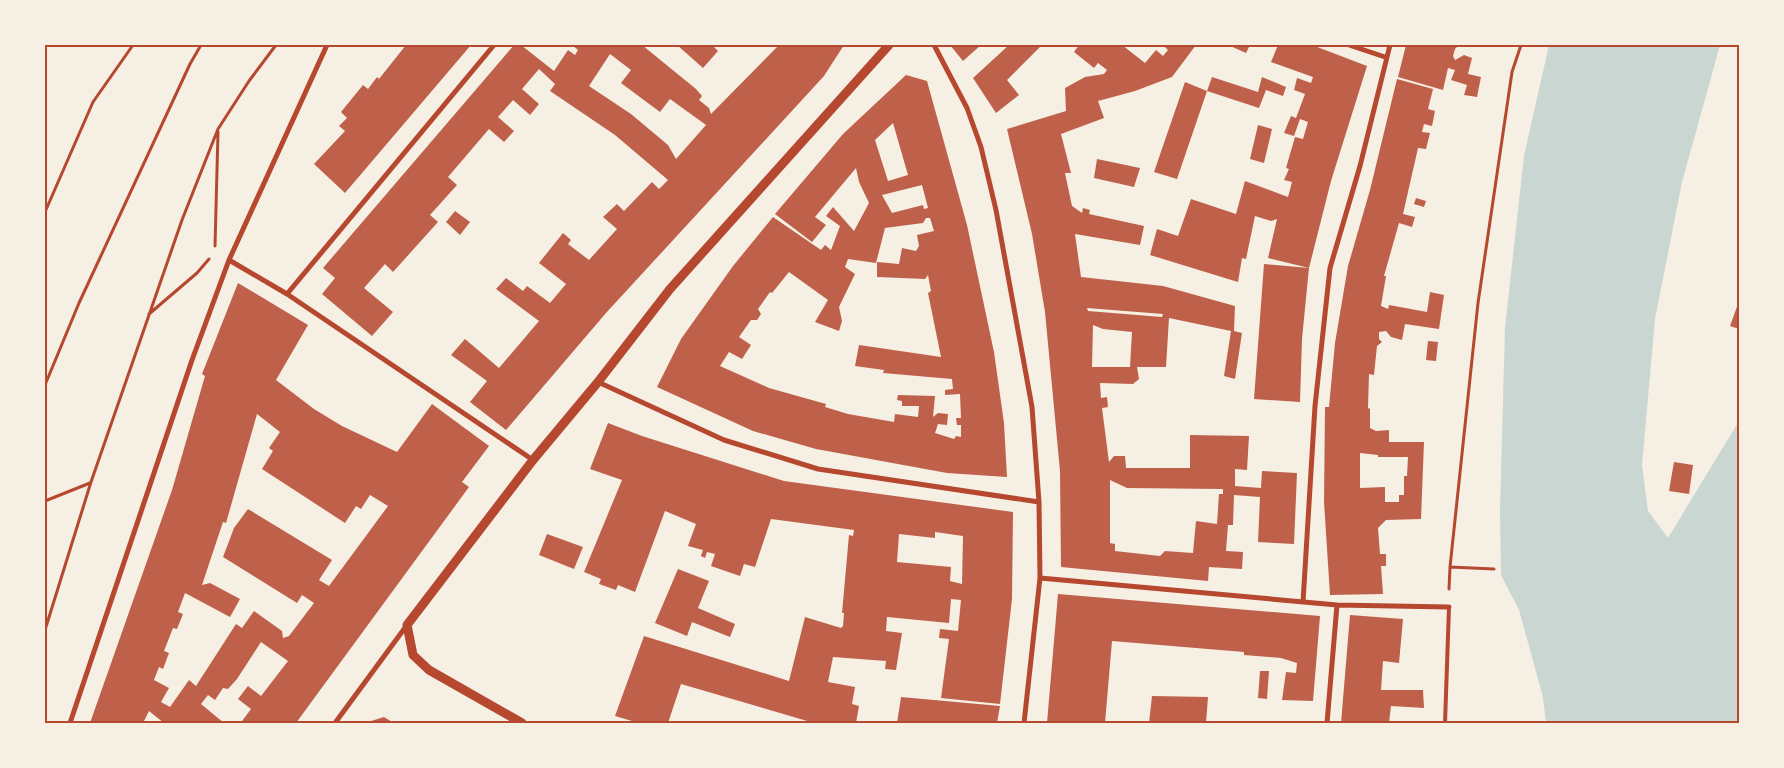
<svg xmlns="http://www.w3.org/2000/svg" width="1784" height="768" font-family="Lato,sans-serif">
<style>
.water{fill:#c9d6d2}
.building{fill:#bf614a;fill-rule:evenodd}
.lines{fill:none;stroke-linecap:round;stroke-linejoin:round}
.path{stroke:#b5482f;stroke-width:3}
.service{stroke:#b5482f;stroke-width:4}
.minor{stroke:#b5482f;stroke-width:5}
.tertiary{stroke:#b5482f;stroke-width:9}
.neatline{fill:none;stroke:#b5482f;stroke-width:2}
</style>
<rect width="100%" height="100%" fill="#f6efe4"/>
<path class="water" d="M1549 45H1720L1682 182 1655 319 1642 465 1648 511 1668 538 1739 421V723H1546L1543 697 1519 610 1501 575 1500 509 1505 328 1524 156Z"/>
<path class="building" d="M406 45H471L345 193 314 164 345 131 339 126 347 118 341 112 363 85 368 89 377 77 379 79Z
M514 45H521L554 71 568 50 575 55 578 50 572 45H642L696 89 702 96 699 100 709 108 711 114 779 45H844L824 76 606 313 506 430 470 402 487 381 451 355 465 339 499 368 539 321 496 289 506 278 523 291 527 286 550 303 566 284 539 263 563 233 571 240 568 244 589 260 617 229 603 217 617 204 624 211 652 182 659 189 668 180 615 135 550 91 555 84 539 69 522 89 539 104 530 115 513 100 498 117 514 131 504 142 489 129 448 177 457 185 430 215 438 222 393 272 385 264 364 288 393 312 372 336 322 294 335 278 323 268ZM610 54 631 70 621 83 660 112 670 99 706 125 676 159 668 145 631 114 589 86Z
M677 45H712L718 51 703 68Z
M950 45H981L963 61Z
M1009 45H1042L1007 80 1019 95 996 113 973 78Z
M1079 45H1122L1145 63 1156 50 1163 56 1168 50 1163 45H1196L1172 77 1135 91 1098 101 1104 118 1061 134 1071 173H1065L1072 206 1082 213 1083 208 1090 210 1089 214 1144 226 1140 245 1075 234 1081 277 1163 286 1235 306 1234 331 1242 333 1235 379 1224 376 1231 331 1169 318 1166 367H1137L1139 379 1133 384 1100 383 1101 398 1107 397 1108 407 1102 408 1109 462 1114 456H1125L1126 468H1190V435L1249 436 1247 470 1235 469V486L1261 488 1262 471 1297 473 1294 544 1258 542 1260 497 1234 495 1233 525H1228L1226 551 1243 552 1242 569 1209 567 1208 581 1061 567 1060 471 1045 312 1032 234 1007 129 1066 111 1065 88 1085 77 1104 74 1107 70 1098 63 1094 68 1074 52ZM1087 308 1163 314 1162 317 1088 311ZM1093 325 1103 329 1132 332 1130 367H1092ZM1110 480 1127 488 1223 489V494H1219L1217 524 1196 521 1193 553 1165 551 1160 556 1115 551V544L1110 543Z
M1228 45H1250L1246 53Z
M1278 45H1312L1367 66 1331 181 1309 268 1268 258 1277 219 1271 221 1255 216 1246 259 1242 258 1238 282 1150 255 1157 229 1178 236 1191 199 1236 214 1245 181 1288 197 1292 182 1284 180 1289 169 1286 168 1295 137 1303 139 1308 122 1300 119 1294 136 1284 133 1291 116 1296 118 1305 94 1294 90 1297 78 1311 83 1313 77 1271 62Z
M1406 45H1459L1455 49 1453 56 1455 60 1464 55 1472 58 1468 74 1481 77 1477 97 1464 95 1467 85 1451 80 1455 70 1448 68 1443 90 1398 77Z
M906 75 927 81 967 225 994 352 1004 423 1007 477 947 473 816 449 753 431 657 387 681 339 733 266 773 217 821 250 825 245 831 250 840 226 826 216 833 207 854 231 869 203 859 182 856 168 815 217 826 225 812 242 775 214 843 134ZM893 123 908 175 888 181 875 140ZM922 185 928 208 924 209 923 205 892 213 882 195ZM926 218H930L934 231 917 235 919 246 916 251 902 248 899 264 877 262V277L925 279 928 275 931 291 928 293 941 357 859 345 855 366 884 370 883 373 952 379 953 389 945 390V395L960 394 961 418H956L957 425H961V437L956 436 954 439 935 433 938 424 947 425 948 414 938 413 933 417 935 396 898 395 897 400 902 401V406H919L918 417 895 414 894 422 848 414 825 407 826 404 769 388 720 366 729 352 742 359 751 345 739 337 751 320H757L761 314 758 309 770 292 772 293 789 272 828 300 815 322 839 331 842 321 839 307 855 274 845 267 848 259 876 263 885 228 923 223Z
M1212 77 1258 92 1262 77 1286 87 1283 96 1266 90 1259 108 1207 91Z
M1397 79 1433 89 1428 109 1435 111 1432 126 1424 124 1422 132 1430 133 1426 149 1418 148 1403 214 1415 217 1412 227 1399 223 1384 276H1386L1381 306 1388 309 1389 305 1427 312 1430 292 1444 295 1439 329 1405 324 1402 340 1391 337 1386 331 1379 332V339L1382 342 1377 346 1374 375 1369 374 1368 408 1370 409V428L1376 431 1389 430V442H1424L1421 519 1386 520 1378 528 1380 554H1386V566H1381L1383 594 1330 595 1324 502 1325 407H1329L1335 343 1348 266 1370 190ZM1360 453 1378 455V457H1408L1407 476H1404V495H1399V502H1385V487L1360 488Z
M1185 82 1207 91 1177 179 1154 172Z
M1258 125 1272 129 1264 163 1250 159Z
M1097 159 1140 168 1134 187 1094 178Z
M1416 198 1426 201 1424 207 1414 204Z
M455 211 470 222 460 235 446 222Z
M1264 264 1309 268 1302 339 1300 402 1254 399Z
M238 283 308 325 276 380 314 409 342 426 397 452 432 404 489 446 462 482 469 487 296 723H245L242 721 251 709 238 699 248 686 261 696 288 661 261 642 237 679 228 689 223 688 215 700 208 695 201 704 224 723H164L149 711 143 723H90L172 490 205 376 202 374ZM257 414 280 432 269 448 273 451 262 469 345 523 356 506 361 509 370 495 388 506 329 586 319 580 332 560 248 509 234 528 223 557 297 603 302 595 314 603 289 636 283 638 282 631 254 611 242 628 236 624 196 686 189 680 170 707 161 702 169 688 154 680 159 667 163 669 169 653 164 651 173 628 177 629 183 614 178 612 185 593 230 617 240 599 210 583 202 585 223 522 226 523Z
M1739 301V329L1730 326Z
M1428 341 1438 342 1436 361 1426 360Z
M608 423 642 436 784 481 1013 512 1012 599 1000 704 941 698 949 639 939 638 940 629 958 631 961 600 951 599 949 623 887 617 886 631 902 633 896 670 885 669 886 661 833 657 828 682 855 687 852 704 859 706 856 723H814L681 684 668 723H631L632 721 615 716 644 636 789 681 805 617 841 628 843 626 844 613H842L849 535 853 536 854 530 771 519 755 567 744 564 740 576 711 566 715 554 707 552 705 558 701 556 703 550 688 546 696 524 665 511 635 592 618 585 616 590 599 584 601 579 584 572 622 480 590 469ZM935 532 963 536 962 584 950 581 951 567 897 562 899 534 935 538Z
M1674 462 1693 465 1689 494 1669 491Z
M547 534 583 547 574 569 539 555Z
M678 569 709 581 698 608 735 624 730 637 692 622 687 636 655 623Z
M1058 594 1320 616 1313 701 1282 700 1286 672 1296 673 1297 663 1281 658 1244 655V652L1112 641 1105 723H1047Z
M1350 615 1403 619 1399 663 1383 661 1381 690H1423L1424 708 1391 706 1389 723H1341Z
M1260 671H1269L1267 699 1258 698Z
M1152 696 1208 697 1206 723H1149Z
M901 697 1000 706 997 723H897Z
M384 717 394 723H369L371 721Z"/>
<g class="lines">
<path class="path" d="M45 212 93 102 133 45
M215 246 218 132
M149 314 197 273 209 259
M45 385 79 303 190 64 201 45
M45 501 90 483
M1450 567 1494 569
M1449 589 1450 567 1478 303 1512 72 1521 45
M45 630 91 482 182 220 218 129 249 81 276 45"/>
<path class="service" d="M1445 723 1449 607"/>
<path class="minor" d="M934 45 967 108 981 147 996 210 1032 407 1039 502 1040 578 1024 723
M1349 45 1385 57
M229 260 287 294 533 460
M287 294 494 45
M598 382 724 440 818 469 1039 502
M1040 578 1337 605 1449 607
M1303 602 1315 406 1330 268 1360 166 1390 45
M70 723 192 360 229 260 327 45
M335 723 407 625
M1327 723 1337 605"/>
<path class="tertiary" d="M522 723 429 670 413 655 407 625 533 460 598 382 670 289 889 45"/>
</g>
<rect width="1784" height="768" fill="none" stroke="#f6efe4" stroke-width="92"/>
<rect x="46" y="46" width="1692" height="676" class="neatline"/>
</svg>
